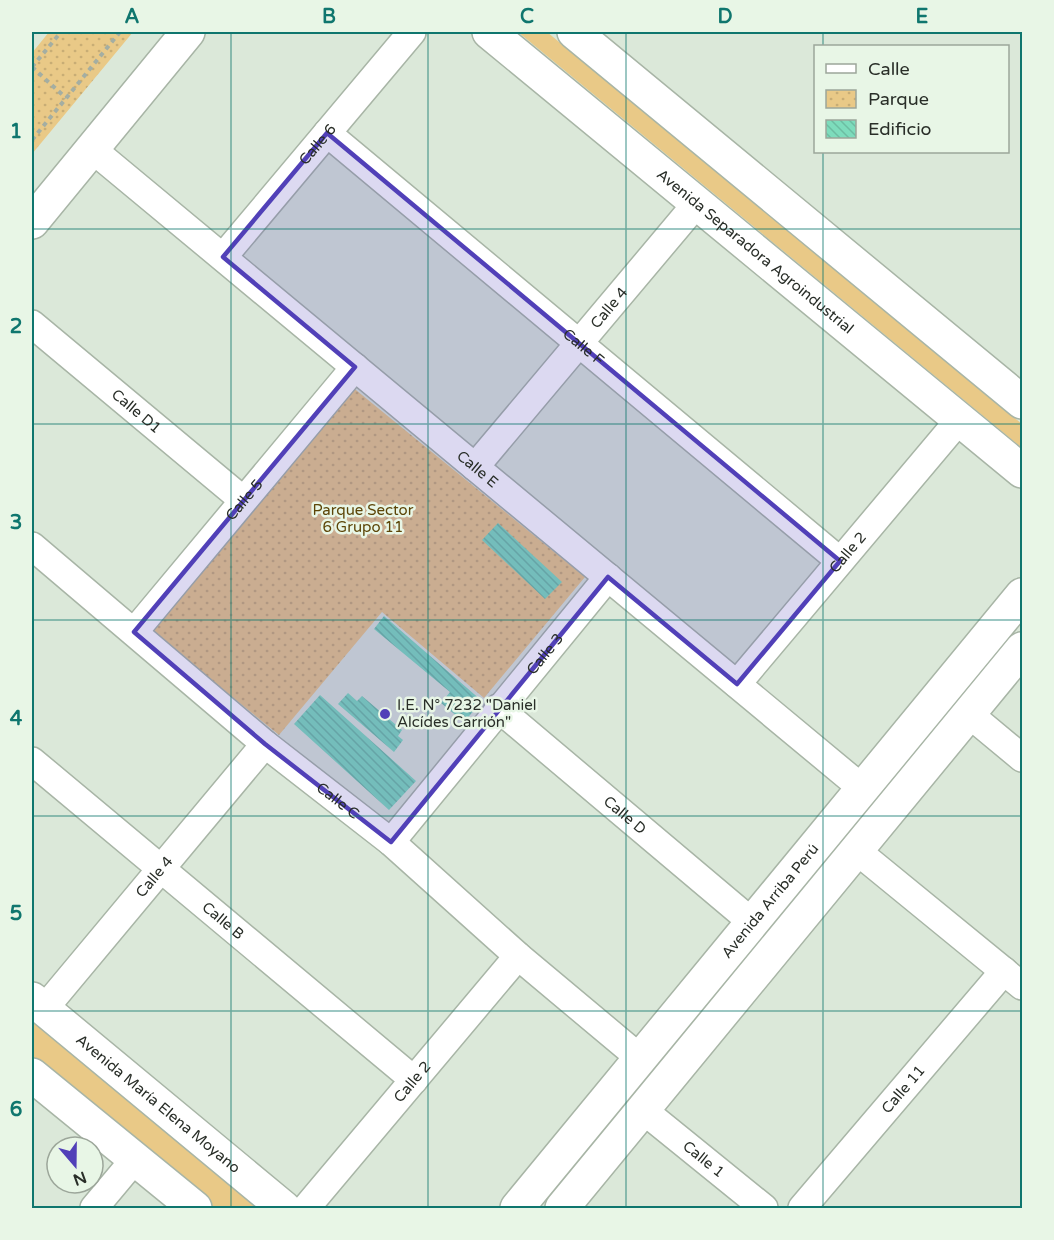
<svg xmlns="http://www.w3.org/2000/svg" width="1054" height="1240" font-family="'Varela Round',sans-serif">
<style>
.grass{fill:#e9c987}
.park{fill:url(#park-dots)}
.building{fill:url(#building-back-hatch)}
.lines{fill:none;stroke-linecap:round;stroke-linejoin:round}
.street-casing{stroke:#a8b5a6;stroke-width:30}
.secondary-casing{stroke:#a8b5a6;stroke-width:36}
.path{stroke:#a4aea2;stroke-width:4;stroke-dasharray:4.5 4.5;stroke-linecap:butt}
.street{stroke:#fff;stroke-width:27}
.secondary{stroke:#fff;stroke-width:33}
.marked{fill:#5140b8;fill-opacity:0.2;stroke:#5140b8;stroke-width:4.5;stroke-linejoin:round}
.grid{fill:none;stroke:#0f766e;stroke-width:1.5;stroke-opacity:0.55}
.poi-dot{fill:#5140b8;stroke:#e8f6e6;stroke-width:2}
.labels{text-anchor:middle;stroke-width:5;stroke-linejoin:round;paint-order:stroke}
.street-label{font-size:15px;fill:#292e28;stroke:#e8f6e6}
.park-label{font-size:15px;fill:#5c4507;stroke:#e8f6e6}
.poi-label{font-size:15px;fill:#292e28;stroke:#e8f6e6;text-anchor:start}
.neatline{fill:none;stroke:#0f766e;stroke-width:2}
.grid-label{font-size:20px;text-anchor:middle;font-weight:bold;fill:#0f766e}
</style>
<defs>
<pattern id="park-dots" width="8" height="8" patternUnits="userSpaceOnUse" patternTransform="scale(1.5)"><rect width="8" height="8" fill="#e9c987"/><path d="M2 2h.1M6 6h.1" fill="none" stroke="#c8ad75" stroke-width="1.8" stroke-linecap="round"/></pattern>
<pattern id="building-back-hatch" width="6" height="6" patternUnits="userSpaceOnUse" patternTransform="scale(1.5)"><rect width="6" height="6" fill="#7ddcbc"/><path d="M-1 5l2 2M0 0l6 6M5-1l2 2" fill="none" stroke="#6cbda2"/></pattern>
</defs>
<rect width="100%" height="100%" fill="#dbe8d9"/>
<path class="grass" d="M518 32H547L1022 424V448Z
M32 1016 266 1208H214L32 1057Z"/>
<path class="park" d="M49 32H133L32 154V53Z
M351 386 585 577 484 698 382 612 279 735 146 627Z"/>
<path class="building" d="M498 523 562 582 545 599 482 540Z
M384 616 482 701 464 722 441 703 450 692 374 629Z
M348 693 357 701 362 696 402 730 398 736 403 740 394 752 338 704Z
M320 695 416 781 389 810 294 724Z"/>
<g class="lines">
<g class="street-casing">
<g id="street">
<path id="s1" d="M327 133 840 561"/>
<path id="s2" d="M92 149 863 789"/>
<path id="s3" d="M223 257 412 32"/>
<path id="s4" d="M32 324 243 500"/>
<path id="s5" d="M475 467 697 203"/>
<path id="s6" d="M32 546 265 744 391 842 518 956 641 1059"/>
<path id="s7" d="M134 632 355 367"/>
<path id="s8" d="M737 684 960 419"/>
<path id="s9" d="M498 708 753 923"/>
<path d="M969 714 1022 758"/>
<path id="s10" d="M32 761 414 1080"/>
<path id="s11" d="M391 842 608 577"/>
<path d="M857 851 1022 986"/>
<path id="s12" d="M44 1009 265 744"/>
<path id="s13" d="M643 1110 764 1208"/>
<path d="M94 1208 135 1159"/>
<path id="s14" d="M306 1208 518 956"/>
<path id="s15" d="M802 1208 1004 971"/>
</g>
</g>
<g class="secondary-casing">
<g id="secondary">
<path id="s16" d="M489 32 1022 471"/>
<path d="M574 32 1022 402"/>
<path d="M32 222 188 32"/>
<path id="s17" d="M32 999 284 1208"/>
<path d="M32 1075 195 1208"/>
<path id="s18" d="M517 1208 1022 595"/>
<path d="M562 1208 1022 649"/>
</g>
</g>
<path class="path" d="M32 67 61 32
M32 67 66 98
M32 140 120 32"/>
<use href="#street" class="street"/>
<use href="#secondary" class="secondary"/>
</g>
<path class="marked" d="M327 133 840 561 737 684 608 577 391 842 265 744 134 632 355 367 223 257Z"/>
<path class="grid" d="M231 32V1208M428 32V1208M626 32V1208M823 32V46M823 152V1208M32 229H1022M32 424H1022M32 620H1022M32 816H1022M32 1011H1022"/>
<circle class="poi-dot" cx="385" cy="714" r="6"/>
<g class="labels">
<g class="street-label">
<text dy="5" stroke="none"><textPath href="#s3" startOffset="147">Calle 6</textPath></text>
<text dy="5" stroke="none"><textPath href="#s16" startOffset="345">Avenida Separadora Agroindustrial</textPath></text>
<text dy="5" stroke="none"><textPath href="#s5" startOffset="208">Calle 4</textPath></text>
<text dy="5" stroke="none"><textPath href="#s1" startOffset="334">Calle F</textPath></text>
<text dy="5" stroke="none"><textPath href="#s4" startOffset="136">Calle D1</textPath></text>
<text dy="5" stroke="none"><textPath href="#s2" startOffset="501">Calle E</textPath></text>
<text dy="5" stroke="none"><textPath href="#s7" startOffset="172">Calle 5</textPath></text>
<text dy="5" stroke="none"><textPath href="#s8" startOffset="172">Calle 2</textPath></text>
<text dy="5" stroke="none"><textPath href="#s11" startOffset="243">Calle 3</textPath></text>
<text dy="5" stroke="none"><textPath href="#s6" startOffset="398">Calle C</textPath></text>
<text dy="5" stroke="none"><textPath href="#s9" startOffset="166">Calle D</textPath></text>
<text dy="5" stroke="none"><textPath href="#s12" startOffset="172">Calle 4</textPath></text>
<text dy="5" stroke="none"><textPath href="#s18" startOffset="398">Avenida Arriba Perú</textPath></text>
<text dy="5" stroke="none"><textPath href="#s10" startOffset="249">Calle B</textPath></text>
<text dy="5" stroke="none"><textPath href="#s14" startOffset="165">Calle 2</textPath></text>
<text dy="5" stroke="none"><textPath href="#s15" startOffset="156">Calle 11</textPath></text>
<text dy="5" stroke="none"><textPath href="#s17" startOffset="164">Avenida María Elena Moyano</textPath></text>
<text dy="5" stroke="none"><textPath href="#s13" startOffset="78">Calle 1</textPath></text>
</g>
<g class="park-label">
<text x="363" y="515">Parque Sector<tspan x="363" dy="17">6 Grupo 11</tspan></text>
</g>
<g class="poi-label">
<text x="397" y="710">I.E. N° 7232 "Daniel<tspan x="397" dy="17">Alcídes Carrión"</tspan></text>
</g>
</g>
<rect width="1054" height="1240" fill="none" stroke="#e8f6e6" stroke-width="66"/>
<rect x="814" y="45" width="195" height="108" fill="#e8f6e6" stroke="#9ca69a" stroke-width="1.5"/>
<rect x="826" y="64" width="30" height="9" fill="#ffffff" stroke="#9ca69a" stroke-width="1.5"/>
<text x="868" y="75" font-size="18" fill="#292e28">Calle</text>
<rect x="826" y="90" width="30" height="18" fill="url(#park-dots)" stroke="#9ca69a" stroke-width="1.5"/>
<text x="868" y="105" font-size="18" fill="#292e28">Parque</text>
<rect x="826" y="120" width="30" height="18" fill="url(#building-back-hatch)" stroke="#9ca69a" stroke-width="1.5"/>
<text x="868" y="135" font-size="18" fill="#292e28">Edificio</text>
<g transform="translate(75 1165) rotate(160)"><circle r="28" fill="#e8f6e6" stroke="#9ca69a" stroke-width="1.5"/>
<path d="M0-4.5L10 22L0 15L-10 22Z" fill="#5140b8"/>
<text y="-9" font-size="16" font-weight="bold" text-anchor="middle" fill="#292e28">N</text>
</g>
<rect x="33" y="33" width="988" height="1174" class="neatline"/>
<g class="grid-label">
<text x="132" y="23">A</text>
<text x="329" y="23">B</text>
<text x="527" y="23">C</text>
<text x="725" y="23">D</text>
<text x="922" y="23">E</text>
<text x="16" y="138">1</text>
<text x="16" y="333">2</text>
<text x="16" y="529">3</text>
<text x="16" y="725">4</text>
<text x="16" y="920">5</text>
<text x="16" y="1116">6</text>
</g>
</svg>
